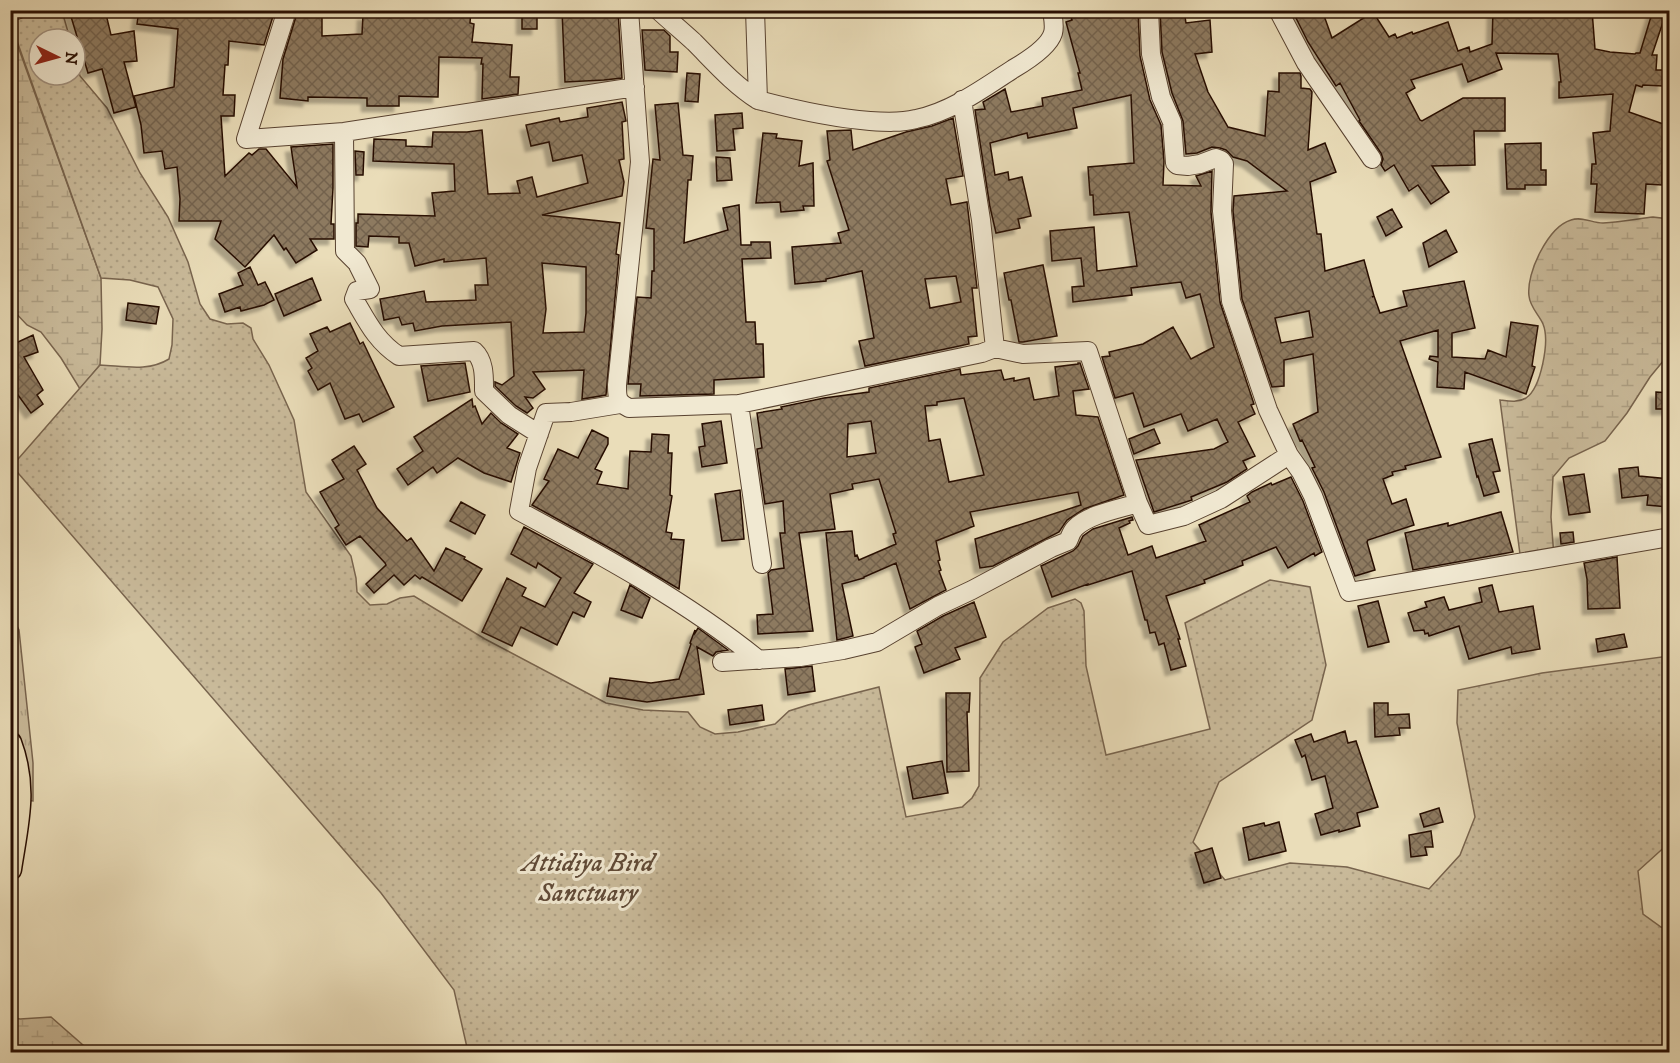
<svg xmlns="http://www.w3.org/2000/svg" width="1680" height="1063" font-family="'IM FELL DW Pica',serif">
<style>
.grass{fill:url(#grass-tufts);stroke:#78644e;stroke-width:1.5}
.wetland{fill:url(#wetland-marsh);stroke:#78644e;stroke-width:1.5}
.park{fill:url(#park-dots);stroke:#78644e;stroke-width:1.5}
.building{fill:url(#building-cross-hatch);stroke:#280e02;stroke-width:1.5;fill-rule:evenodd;filter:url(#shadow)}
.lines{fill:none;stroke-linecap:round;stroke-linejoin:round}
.minor-casing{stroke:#584230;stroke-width:20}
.major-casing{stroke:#280e02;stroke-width:25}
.minor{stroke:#f1e9d2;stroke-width:18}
.major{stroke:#eaddb9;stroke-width:22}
.labels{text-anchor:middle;stroke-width:6;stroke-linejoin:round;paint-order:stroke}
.park-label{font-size:26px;font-style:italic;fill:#604a37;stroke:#f1e9d2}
</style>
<defs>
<pattern id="grass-tufts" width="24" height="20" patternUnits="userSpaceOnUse" patternTransform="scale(1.5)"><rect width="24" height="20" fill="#c9ba9a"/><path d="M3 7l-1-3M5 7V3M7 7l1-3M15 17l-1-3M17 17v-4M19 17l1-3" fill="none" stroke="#ad9f83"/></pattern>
<pattern id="wetland-marsh" width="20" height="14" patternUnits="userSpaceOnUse" patternTransform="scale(1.5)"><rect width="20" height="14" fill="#c9ba9a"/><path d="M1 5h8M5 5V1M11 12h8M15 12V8" fill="none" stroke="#ad9f83"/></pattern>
<pattern id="park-dots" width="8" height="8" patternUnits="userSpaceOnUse" patternTransform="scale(1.5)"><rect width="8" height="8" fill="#c9ba9a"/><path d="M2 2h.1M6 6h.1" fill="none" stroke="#ad9f83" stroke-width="1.8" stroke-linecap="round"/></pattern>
<pattern id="building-cross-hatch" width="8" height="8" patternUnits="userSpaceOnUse" patternTransform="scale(1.5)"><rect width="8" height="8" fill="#8d7a61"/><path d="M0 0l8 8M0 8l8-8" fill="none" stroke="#73624e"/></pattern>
<filter id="shadow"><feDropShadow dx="-5.5" dy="5.5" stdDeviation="1.5" flood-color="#0004"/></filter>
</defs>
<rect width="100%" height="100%" fill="#eaddb9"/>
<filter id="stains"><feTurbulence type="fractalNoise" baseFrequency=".00333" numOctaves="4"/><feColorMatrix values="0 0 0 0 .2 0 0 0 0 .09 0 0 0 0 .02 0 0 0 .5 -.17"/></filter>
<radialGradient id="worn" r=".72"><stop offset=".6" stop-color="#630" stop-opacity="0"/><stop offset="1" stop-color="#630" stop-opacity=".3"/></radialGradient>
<path class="grass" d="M11 614 19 630 33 763V801L13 799 11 813Z"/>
<path class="wetland" d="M10 24 101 278 102 329 100 365 80 389 61 358 41 332 27 325 11 308Z
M1653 217 1669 219V354L1650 377 1627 413 1605 441 1569 458 1553 477 1551 517 1554 557 1521 562 1500 400C1508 401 1518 403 1526 398 1541 388 1550 341 1543 324 1539 315 1530 307 1529 296 1526 273 1548 227 1571 220 1582 216 1592 223 1603 223 1620 222 1637 219 1653 217Z
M10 1017 20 1019 51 1017 84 1046 86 1052H11Z"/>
<path class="park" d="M17 10 62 11 70 39H39V75H75V59L80 76 107 108 140 173 168 217 188 262 200 304 210 319 227 324 243 323 251 328 253 339 269 365 294 420 306 492 351 556 356 578 357 592 370 605 387 604 400 598 414 596 485 639 606 703 643 710 688 712 700 727 715 734 738 732 775 724 789 711 808 705 879 687 906 817 962 807 972 798 979 786 980 678 1003 642 1048 608 1075 599 1081 603 1084 611 1086 666 1106 755 1210 729 1185 623 1270 580 1310 587 1326 665 1312 720 1219 782 1193 842 1225 880 1290 863 1347 867 1429 889 1460 855 1475 817 1457 723 1458 690 1542 673 1669 656V843L1638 871 1643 914 1661 927 1669 930V1052H468L454 990 381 893 12 466 100 365C124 366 148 372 169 359L172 345 173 319 158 287 130 280 101 278 11 24 10 12Z"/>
<path class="building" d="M69 10H105L111 35 134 31 137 61 124 62 136 107 114 113 102 69 88 73Z
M139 10H275L264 45 229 41 228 65H225L223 95H235L234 116H221L225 176 249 153 252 155 259 149H266L297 187 291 147 333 144V188L331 224H334V239H310L317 250 296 263 286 248 284 250 274 235 245 267 215 239 221 221H179L180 199 177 167 165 169 162 151 144 153 141 125 134 96 174 87 178 29 137 24Z
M298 10H322V36L362 34 363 15 404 17 405 15 417 16V10H471L470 23 474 24 472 42 512 45 510 77H519L518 94 482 99 483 64H481L482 58 439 57 438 97 399 96V106H367V98L308 97V101L280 98 283 59Z
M522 10H537V29H522Z
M562 10H618L622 78 604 80 565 82Z
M1069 10H1138L1140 56 1150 100 1161 125 1164 161 1163 185 1201 186 1196 176 1212 171 1211 212 1220 302 1254 404 1251 405 1255 414 1238 422 1255 456 1243 461 1247 469 1227 482 1191 497 1192 500 1154 512 1136 460 1214 449 1228 442 1217 419 1188 431 1181 414 1144 427 1133 393 1115 398 1102 357 1110 356 1109 352 1143 344 1173 327 1191 359 1214 347 1200 294 1186 298 1181 282 1131 288 1132 295 1073 302 1072 287 1084 286 1081 258 1052 261 1050 231 1094 227 1097 271 1137 266 1129 212 1094 215 1093 195H1090L1088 167 1134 163 1131 95 1073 108 1077 128 1028 138 1027 133 990 143 995 175 1008 172 1009 180 1022 177 1031 216 1018 219 1020 228 996 233 990 207 975 110 985 109 983 102 1005 89 1011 112 1043 106 1042 98 1082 90 1078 73H1080L1066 22 1072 20Z
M1160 10H1184L1186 23 1210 20 1212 52 1195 54 1208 92 1228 127 1265 136 1268 91 1279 92V73H1300L1301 76V88L1310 89 1312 92 1308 150 1325 143 1336 172 1310 182 1317 234H1321L1325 271 1364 260 1374 296 1372 297 1374 296 1380 313 1407 306 1403 291 1464 281 1475 328 1452 333V357L1485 359 1488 350 1506 357 1511 322 1538 326 1532 366 1535 367 1526 394 1465 372 1464 389 1437 387 1438 362 1429 359 1430 356 1438 357V330L1400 341 1441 457 1405 466 1406 469 1392 472 1393 475 1383 479 1392 504 1406 499 1414 525 1368 540 1367 542 1375 570 1355 576 1324 492 1312 468 1315 467 1302 440 1300 441 1293 424 1318 412 1313 354 1284 360V386L1272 387 1242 299 1233 211 1234 196 1287 191 1247 161 1233 157 1226 150 1220 148 1212 147 1197 153 1186 154 1183 121 1172 93 1162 52ZM1309 311 1313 337 1281 343 1275 318Z
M1292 10H1322L1332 38 1373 12 1389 37 1395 34 1397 38 1412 32 1413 34 1448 22 1458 51 1469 47 1470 52 1492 44 1493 10H1592L1595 49 1610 52 1635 54 1636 53H1640L1653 10H1667L1652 55H1657L1656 70H1664L1663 86 1643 85 1642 87 1636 85 1629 112 1669 126 1663 144 1662 185 1646 184 1644 214 1595 212 1597 184H1591L1592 164H1596L1593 133 1610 131 1613 94 1559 98V82H1561L1558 54 1496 53 1502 69 1468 82 1462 64 1411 80 1415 88 1406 93 1420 120 1422 121 1463 98H1505V131H1474L1475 165 1432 166 1449 192 1431 204 1418 185 1409 191 1394 165 1385 171 1381 165 1383 159 1381 153 1359 121 1360 120 1340 83 1336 86 1308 42Z
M642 30H664L670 36V52H678L677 72 645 70Z
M687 73 700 74 698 102 685 101Z
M622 102 626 121 622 122 624 159 619 160 624 182 622 196 542 215 620 223 616 254 619 255 606 395 582 399 584 370 533 372 545 389 533 398 525 397 533 408 527 413 516 406 495 386V382L502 385 514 376 511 322 442 326 415 331 413 323 402 325 399 317 384 320 380 299 424 291 426 302 476 300 475 285H488L486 258 444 262V259L415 266 409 243H399V237L369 236 368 247 356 246V223H358V214L435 216 432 193 455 191 454 164 373 161 374 139 406 140V146L432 147 433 132H467L482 130 488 194 520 193 517 181 532 177 537 197 588 183 582 155 553 161 549 142 531 146 526 125 559 118 560 122 588 117 587 108ZM542 263 586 267V313L584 332 543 333 546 309Z
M678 103 683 155 693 156 691 180H688L684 243 728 230 723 208 739 205 741 245H751V242H770L771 258 742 259 746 322H755L756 344H763L764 377 714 380V394L640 396 641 384H628L637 297 651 298 652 271H654V229L646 228 653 159 660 160 655 105Z
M742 113 743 128 733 129 735 150 717 151 715 115Z
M953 118 963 176 946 179 951 205 967 202 977 288H972L977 336 968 337 969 344 865 366 859 341 874 338 862 271 826 279V281L795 284 792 247 841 243 838 233 849 230 827 161 830 160 827 131 851 130 853 150 906 132 932 126ZM956 276 961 302 930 308 925 279Z
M763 133 777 134 776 138 802 141 799 166 813 163 814 206H803L804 210 781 212 780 202 756 203Z
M1541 143V170H1546V185H1525V189H1507L1505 144Z
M355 151 364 152 363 175H356Z
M716 157 730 158 732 180 717 181Z
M1392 209 1402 227 1386 236 1377 217Z
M1446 230 1457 252 1429 267 1423 243Z
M1043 265 1057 336 1023 342H1019L1011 300H1009L1004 273Z
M250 267 258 285 265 282 274 300 264 305 241 311 240 307 225 312 219 294 243 285 238 273Z
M312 278 321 300 284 316 275 294Z
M128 303 159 307 156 324 126 320Z
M350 323 360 344 363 342 394 407 363 422 359 414 345 419 330 383 318 390 308 371 312 368 306 358 318 351 310 334 327 327 330 332Z
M10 334 16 343 33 335 38 352 24 357 43 390 37 395 43 404 31 413 10 384Z
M465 363 470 392 428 401 421 366Z
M1078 363H1080L1089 389 1073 391 1076 415 1098 417 1124 495 1084 509 1067 520 1059 532 993 566 980 568 975 539 1081 505 1078 492 970 512 974 526 936 541 940 560 938 561 941 570 939 571 946 590 910 609 896 563 864 577V578L842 584 853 636 837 640 826 533 852 531 855 556 857 555 859 560 896 544 893 534 896 533 879 479 852 484 853 489 830 494 835 529 799 533 813 631 758 634 757 615 773 614 768 573 771 570 784 568 780 533H785L783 501 765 504 757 449 762 448 757 413 782 409 781 407 824 398 869 392V388L960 369 961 375 1001 370 1004 380 1014 378V381L1029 378 1034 400 1059 396 1055 367 1078 364ZM964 398 984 475 949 482 940 439 929 441 925 406 937 405V402ZM871 421 876 453 847 457 848 424Z
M1656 392 1670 393V409H1656Z
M472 399 473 407 475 406 482 424 491 413 501 423 518 434 507 448 520 453 511 482 484 473 458 458 437 473 433 467 408 485 397 469 423 451 414 437Z
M721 421 727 463 702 467 699 447 705 446 702 424Z
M1154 429 1160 443 1134 454 1129 439Z
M592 430 608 438V444L595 469 602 472 597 484 628 489 630 451 651 452 652 434 669 435 668 453H672L670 495 672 496 666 532 672 533 671 539 684 540 679 589 617 552 532 505 549 481 544 479 558 449 578 458Z
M1492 439 1500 471 1493 472 1499 492 1484 496 1478 476 1477 477 1469 444Z
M354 446 366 464 357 470 377 508 407 541 411 538 434 571 446 548 465 557 464 559 482 569 462 601 422 577 420 579 415 575 404 585 394 575 374 593 366 584 386 565 385 563 360 536 346 545 335 528 339 525 320 492 344 479 332 460Z
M1638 467 1639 476 1670 479 1668 507 1647 505 1648 495 1622 498 1619 469Z
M1584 474 1590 512 1569 515 1563 477Z
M1291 477 1303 501 1322 552 1315 556 1314 553 1288 568 1276 547 1242 561 1243 565 1204 580 1205 583 1166 596 1180 639H1178L1186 666 1171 670 1164 643 1159 645 1155 632 1150 633 1147 620H1145L1132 571 1088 585V584L1052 597 1041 566 1073 551 1078 546 1083 536 1093 529 1132 517 1133 520 1129 521 1130 523 1119 528 1128 555 1152 546 1156 558 1206 541 1199 525 1250 502 1247 496 1252 492 1271 483 1272 485Z
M740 490 744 539 722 541 715 494Z
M461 502 485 515 475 534 450 521Z
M1501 512 1513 552 1413 570 1405 533 1448 523V526Z
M524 527 593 564 574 593 591 602 584 617 573 612 557 645 521 627 512 646 482 632 507 578 526 588 522 596 545 607 561 578 538 563 536 568 511 554Z
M1573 532 1574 542 1561 544 1560 533Z
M1617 557 1620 608 1588 609 1587 579 1584 563Z
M630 585 650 598 642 618 621 610Z
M1492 585 1499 612 1533 606 1540 649 1512 654 1511 647 1469 659 1459 626 1429 636 1428 633 1425 634 1424 630 1414 631 1408 613 1427 607 1425 602 1444 597 1449 610 1482 602 1479 588Z
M1378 601 1389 642 1368 647 1358 606Z
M974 602 986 637 955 648 960 659 924 673 915 647 922 644 917 631 943 616Z
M698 628 728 650 716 652 713 656 697 647 704 694 647 702 607 696 610 678 651 683 679 679 691 644 690 643 695 630V633Z
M1624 634 1627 647 1598 652 1596 639Z
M812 666 815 691 788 695 785 669Z
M946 693H970L969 712H967L969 771 947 772Z
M1374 703H1388V715L1409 714 1410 728H1399L1400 735 1375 737Z
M762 705 764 720 730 725 728 710Z
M1345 731 1348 743 1356 741 1378 807 1357 813 1360 826 1339 832V830L1321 835 1315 814 1333 808 1325 776 1312 780 1305 755 1302 757 1295 740 1311 734 1314 742Z
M942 761 948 793 913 799 907 767Z
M1439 808 1443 822 1424 827 1420 814Z
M1279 822 1286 851 1249 860 1243 828 1264 823 1265 826Z
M1431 831 1433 847H1425L1427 855 1411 857 1409 835Z
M1212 848 1221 878 1204 883 1195 853Z"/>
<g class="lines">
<g class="minor-casing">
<path id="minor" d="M287 10 246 139 344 132 635 87
M629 10 640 162 617 385C617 398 617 402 629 408L739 404 982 353 995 348 981 220 962 100
M658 10C670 21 682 31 694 42 715 63 733 84 758 100
M755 10 758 100C796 110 831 118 870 121 885 122 901 123 916 119 951 112 984 88 1013 69 1025 62 1049 47 1053 33 1055 26 1053 18 1052 10
M1149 10 1151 54 1161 97 1172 122 1175 163 1177 165 1188 166 1200 164 1216 158 1221 160 1224 164 1222 211 1231 301 1268 410 1289 455 1301 472 1313 496 1349 592 1670 537
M1278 10 1306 63 1372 159
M10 12 17 10
M344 132 345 251 357 263 370 289 357 291 354 299C367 321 376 341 399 356L474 351C485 361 484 378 484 391L509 415 539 434
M995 348 1023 354 1088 351 1138 503
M620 404 571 412 546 413 527 468 519 511C601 555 686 601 759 660
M739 404 762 564
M722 662 800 657 843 650 877 642 938 606 972 590 1051 548 1068 541C1070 537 1071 532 1075 528 1089 514 1119 509 1138 503L1148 525 1184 516 1221 499 1289 455"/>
</g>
<g class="major-casing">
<path id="major" d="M10 743C27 788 17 823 10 869"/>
</g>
<use href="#minor" class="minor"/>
<use href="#major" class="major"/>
</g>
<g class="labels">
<g class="park-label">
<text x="588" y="871">Attidiya Bird<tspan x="588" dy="30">Sanctuary</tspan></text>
</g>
</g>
<rect width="1680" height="1063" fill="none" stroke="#eaddb9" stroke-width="36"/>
<rect x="12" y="12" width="1656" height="1039" fill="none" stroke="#280e02" stroke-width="3"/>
<rect x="18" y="18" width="1644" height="1027" fill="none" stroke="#280e02" stroke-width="1.5"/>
<g transform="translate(57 57) rotate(95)"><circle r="28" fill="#f1e9d2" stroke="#a1917f" stroke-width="1.5"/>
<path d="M0-4.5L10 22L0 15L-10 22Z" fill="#8f2418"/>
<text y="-9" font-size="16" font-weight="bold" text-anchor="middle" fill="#280e02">N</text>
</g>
<rect width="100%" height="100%" filter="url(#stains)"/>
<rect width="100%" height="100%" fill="url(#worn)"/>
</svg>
